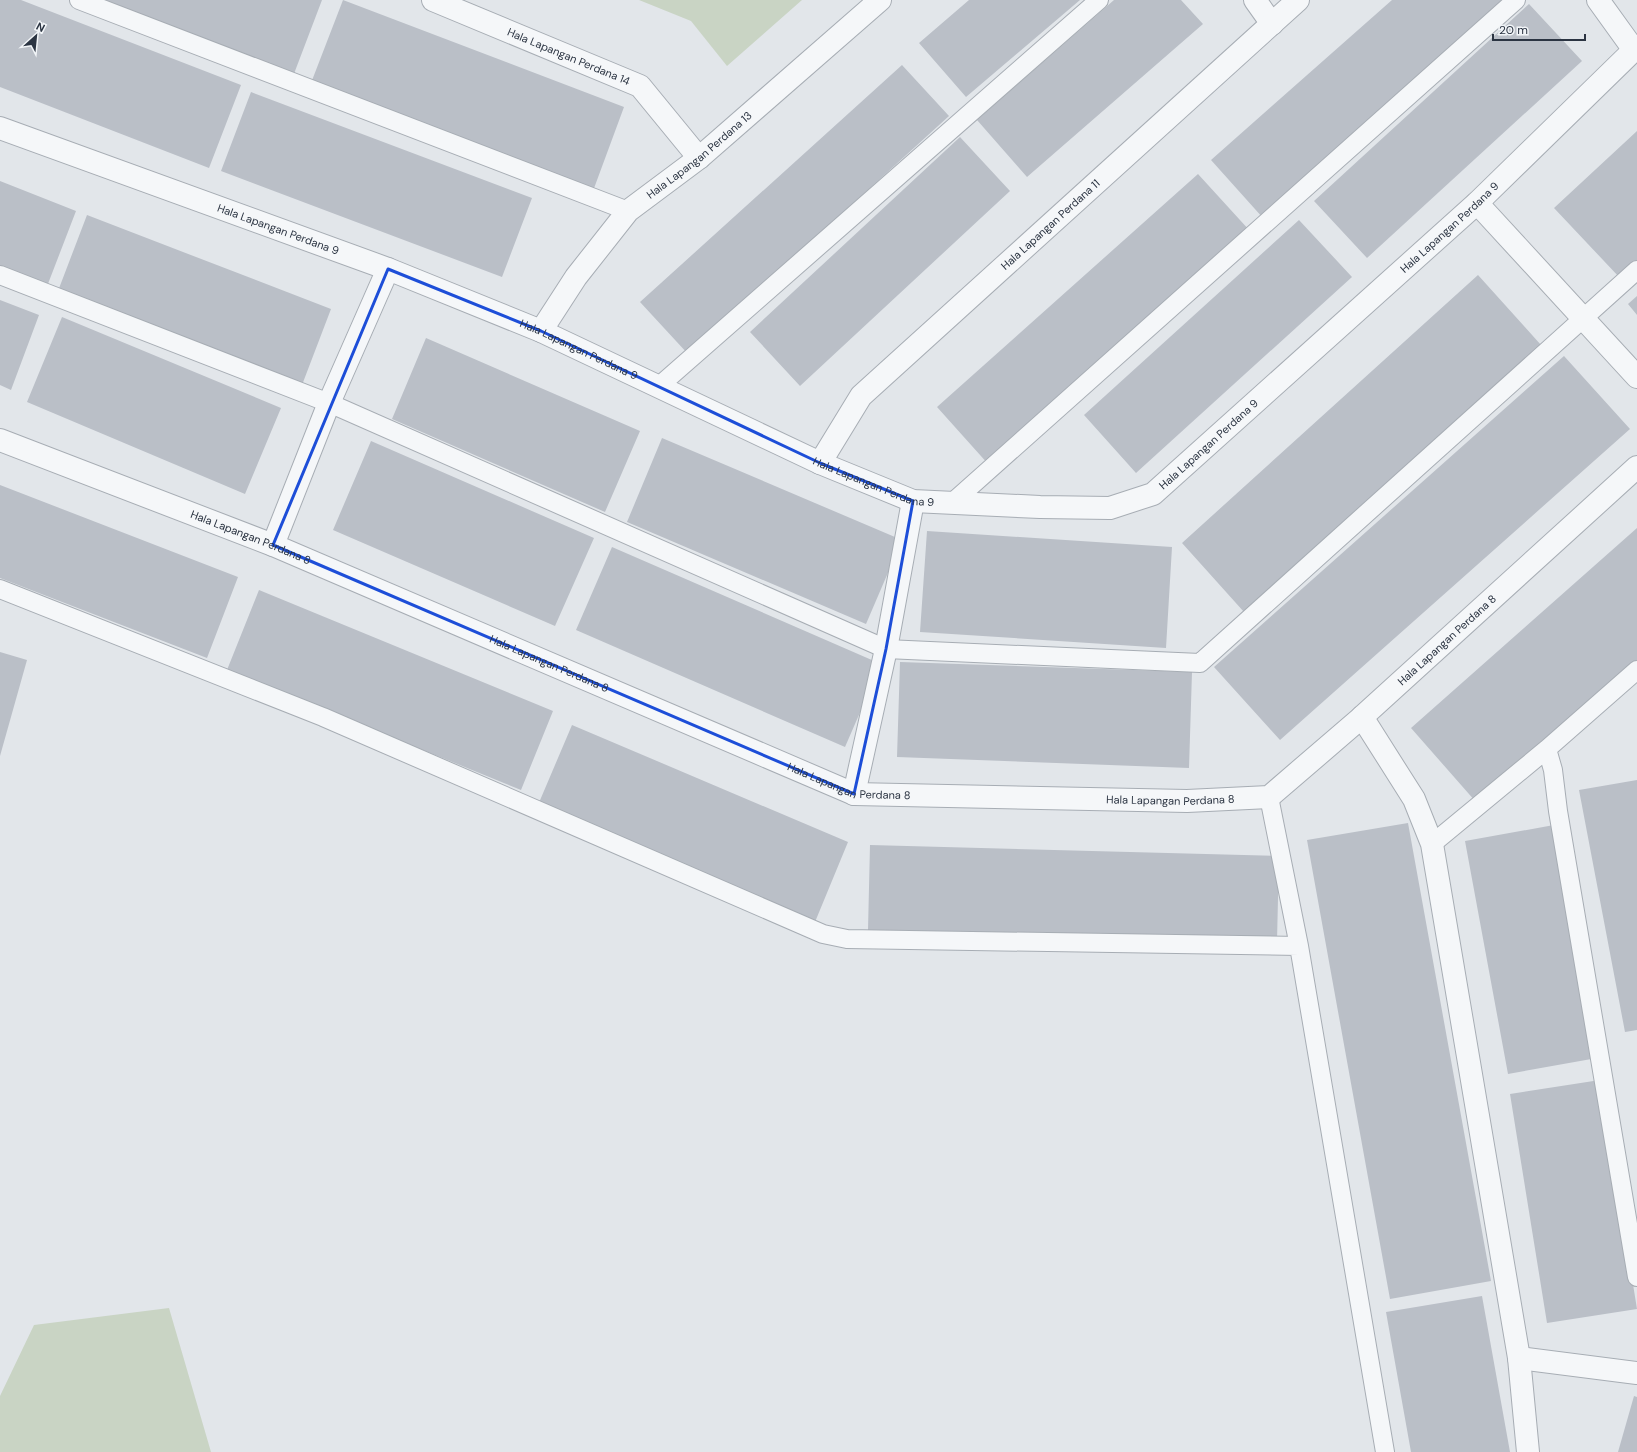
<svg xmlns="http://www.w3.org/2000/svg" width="1637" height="1452" font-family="'DM Sans',sans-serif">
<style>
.green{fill:#c9d4c4}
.building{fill:#babfc7}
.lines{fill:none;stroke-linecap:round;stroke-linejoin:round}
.service-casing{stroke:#a7adb4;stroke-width:20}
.minor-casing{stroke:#a7adb4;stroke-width:24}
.service{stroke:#f5f7f9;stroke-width:18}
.minor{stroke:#f5f7f9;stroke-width:22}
.marked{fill:none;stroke:#1d4ed8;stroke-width:3;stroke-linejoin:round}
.labels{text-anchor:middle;stroke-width:3.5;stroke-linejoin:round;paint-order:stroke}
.street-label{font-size:11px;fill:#2b3442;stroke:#f2f5f8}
</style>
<rect width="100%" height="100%" fill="#e2e6ea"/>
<path class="green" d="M639 0H802L727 66 691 21Z
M169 1308 211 1452H0V1396L34 1325Z"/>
<path class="building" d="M0 0H21L241 85 209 168 0 87Z
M86 0H322L292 79Z
M343 0 624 107 593 191 311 83Z
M969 0H1080L966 97 919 43Z
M1114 0H1181L1203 24 1027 177 977 120Z
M1392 0H1509L1263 218 1211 160Z
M1529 4 1582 61 1367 258 1314 201Z
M902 65 949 116 688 354 640 302Z
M251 92 532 198 502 277 221 171Z
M1637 131V262L1620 278 1554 208Z
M960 137 1010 191 800 386 750 332Z
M1198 174 1250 231 989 465 937 407Z
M0 181 76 211 46 289 0 271Z
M87 215 331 309 302 385 58 291Z
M1299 220 1352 277 1136 473 1084 415Z
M1478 275 1541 345 1244 612 1182 543Z
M1637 296V315L1628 304Z
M0 300 39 315 11 390 0 385Z
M62 317 281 408 245 494 27 402Z
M426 338 640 431 605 512 392 419Z
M1564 356 1630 429 1280 740 1214 667Z
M662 438 902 540 866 624 627 522Z
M371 441 594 538 555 626 333 530Z
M0 485 238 577 207 658 0 578Z
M1637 528V660L1476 802 1411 728Z
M927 531 1172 547 1166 648 920 632Z
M612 547 881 664 845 747 576 630Z
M259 590 553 711 521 790 227 670Z
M0 652 27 660 0 756Z
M900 662 1192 672 1189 768 897 757Z
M572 725 848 842 815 922 538 805Z
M1637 780V1030L1625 1032 1579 790Z
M1408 823 1491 1281 1390 1299 1307 840Z
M1554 825 1597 1058 1508 1074 1465 841Z
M870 845 1279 856 1277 941 868 930Z
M1600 1080 1637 1309 1547 1323 1510 1094Z
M1482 1296 1510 1452H1411L1386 1312Z
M1634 1396 1637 1397V1452H1618Z"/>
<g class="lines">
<g class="service-casing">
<path id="service" d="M79 0 628 211
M0 275 329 403 886 649 1200 663 1637 270
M658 387 1099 0
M953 502 1516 0
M0 589 323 717 823 934 847 939 1299 946
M1637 670 1547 749 1553 770 1558 811 1637 1277
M1269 797 1299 946 1385 1452
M1432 844 1547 749"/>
</g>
<g class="minor-casing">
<g id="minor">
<path id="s1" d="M433 0 640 86 699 158"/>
<path d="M1255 0 1272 24"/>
<path d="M1598 0 1634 50"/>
<path id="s2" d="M0 128 388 269 541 331 820 463 913 501 1040 507 1110 508 1153 494 1477 203 1637 47"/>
<path d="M1477 203 1637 377"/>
<path id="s3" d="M541 331 576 277 628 211 699 158 880 0"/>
<path id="s4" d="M0 440 273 545 854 794 1187 801 1269 797 1362 717 1637 467"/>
<path id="s5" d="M820 463 861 396 1298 0"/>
<path d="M273 545 329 403 388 269"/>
<path d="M1362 717 1414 799 1432 844 1519 1358 1528 1452"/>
<path d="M854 794 886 649 913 501"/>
<path d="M1519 1358 1637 1373"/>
</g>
</g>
<use href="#service" class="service"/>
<use href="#minor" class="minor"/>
</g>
<path class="marked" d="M388 269 541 331 820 463 913 501 886 649 854 794 273 545Z"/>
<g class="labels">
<g class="street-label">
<text dy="4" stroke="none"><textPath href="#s1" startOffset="147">Hala Lapangan Perdana 14</textPath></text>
<text dy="4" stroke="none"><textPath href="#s3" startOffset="239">Hala Lapangan Perdana 13</textPath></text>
<text dy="4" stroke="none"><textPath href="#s5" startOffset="334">Hala Lapangan Perdana 11</textPath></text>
<text dy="4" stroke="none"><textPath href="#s2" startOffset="1628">Hala Lapangan Perdana 9</textPath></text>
<text dy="4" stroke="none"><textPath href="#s2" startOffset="296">Hala Lapangan Perdana 9</textPath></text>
<text dy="4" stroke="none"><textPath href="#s2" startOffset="620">Hala Lapangan Perdana 9</textPath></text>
<text dy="4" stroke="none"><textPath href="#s2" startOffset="1304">Hala Lapangan Perdana 9</textPath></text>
<text dy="4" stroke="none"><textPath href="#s2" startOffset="944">Hala Lapangan Perdana 9</textPath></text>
<text dy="4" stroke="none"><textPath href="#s4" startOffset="269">Hala Lapangan Perdana 8</textPath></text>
<text dy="4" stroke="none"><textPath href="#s4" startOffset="1577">Hala Lapangan Perdana 8</textPath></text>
<text dy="4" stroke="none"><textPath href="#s4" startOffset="593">Hala Lapangan Perdana 8</textPath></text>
<text dy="4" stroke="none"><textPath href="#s4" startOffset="917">Hala Lapangan Perdana 8</textPath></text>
<text dy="4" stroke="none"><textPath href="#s4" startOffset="1241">Hala Lapangan Perdana 8</textPath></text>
</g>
</g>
<g transform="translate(36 36) rotate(27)" stroke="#f2f5f8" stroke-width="3" paint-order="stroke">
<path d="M0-3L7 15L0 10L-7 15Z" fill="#2b3442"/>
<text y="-6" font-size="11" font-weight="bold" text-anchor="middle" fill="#2b3442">N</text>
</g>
<path d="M1493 34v6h92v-6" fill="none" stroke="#2b3442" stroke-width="2"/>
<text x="1499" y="34" font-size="12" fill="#2b3442" stroke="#f2f5f8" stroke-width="3" paint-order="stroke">20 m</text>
</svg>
